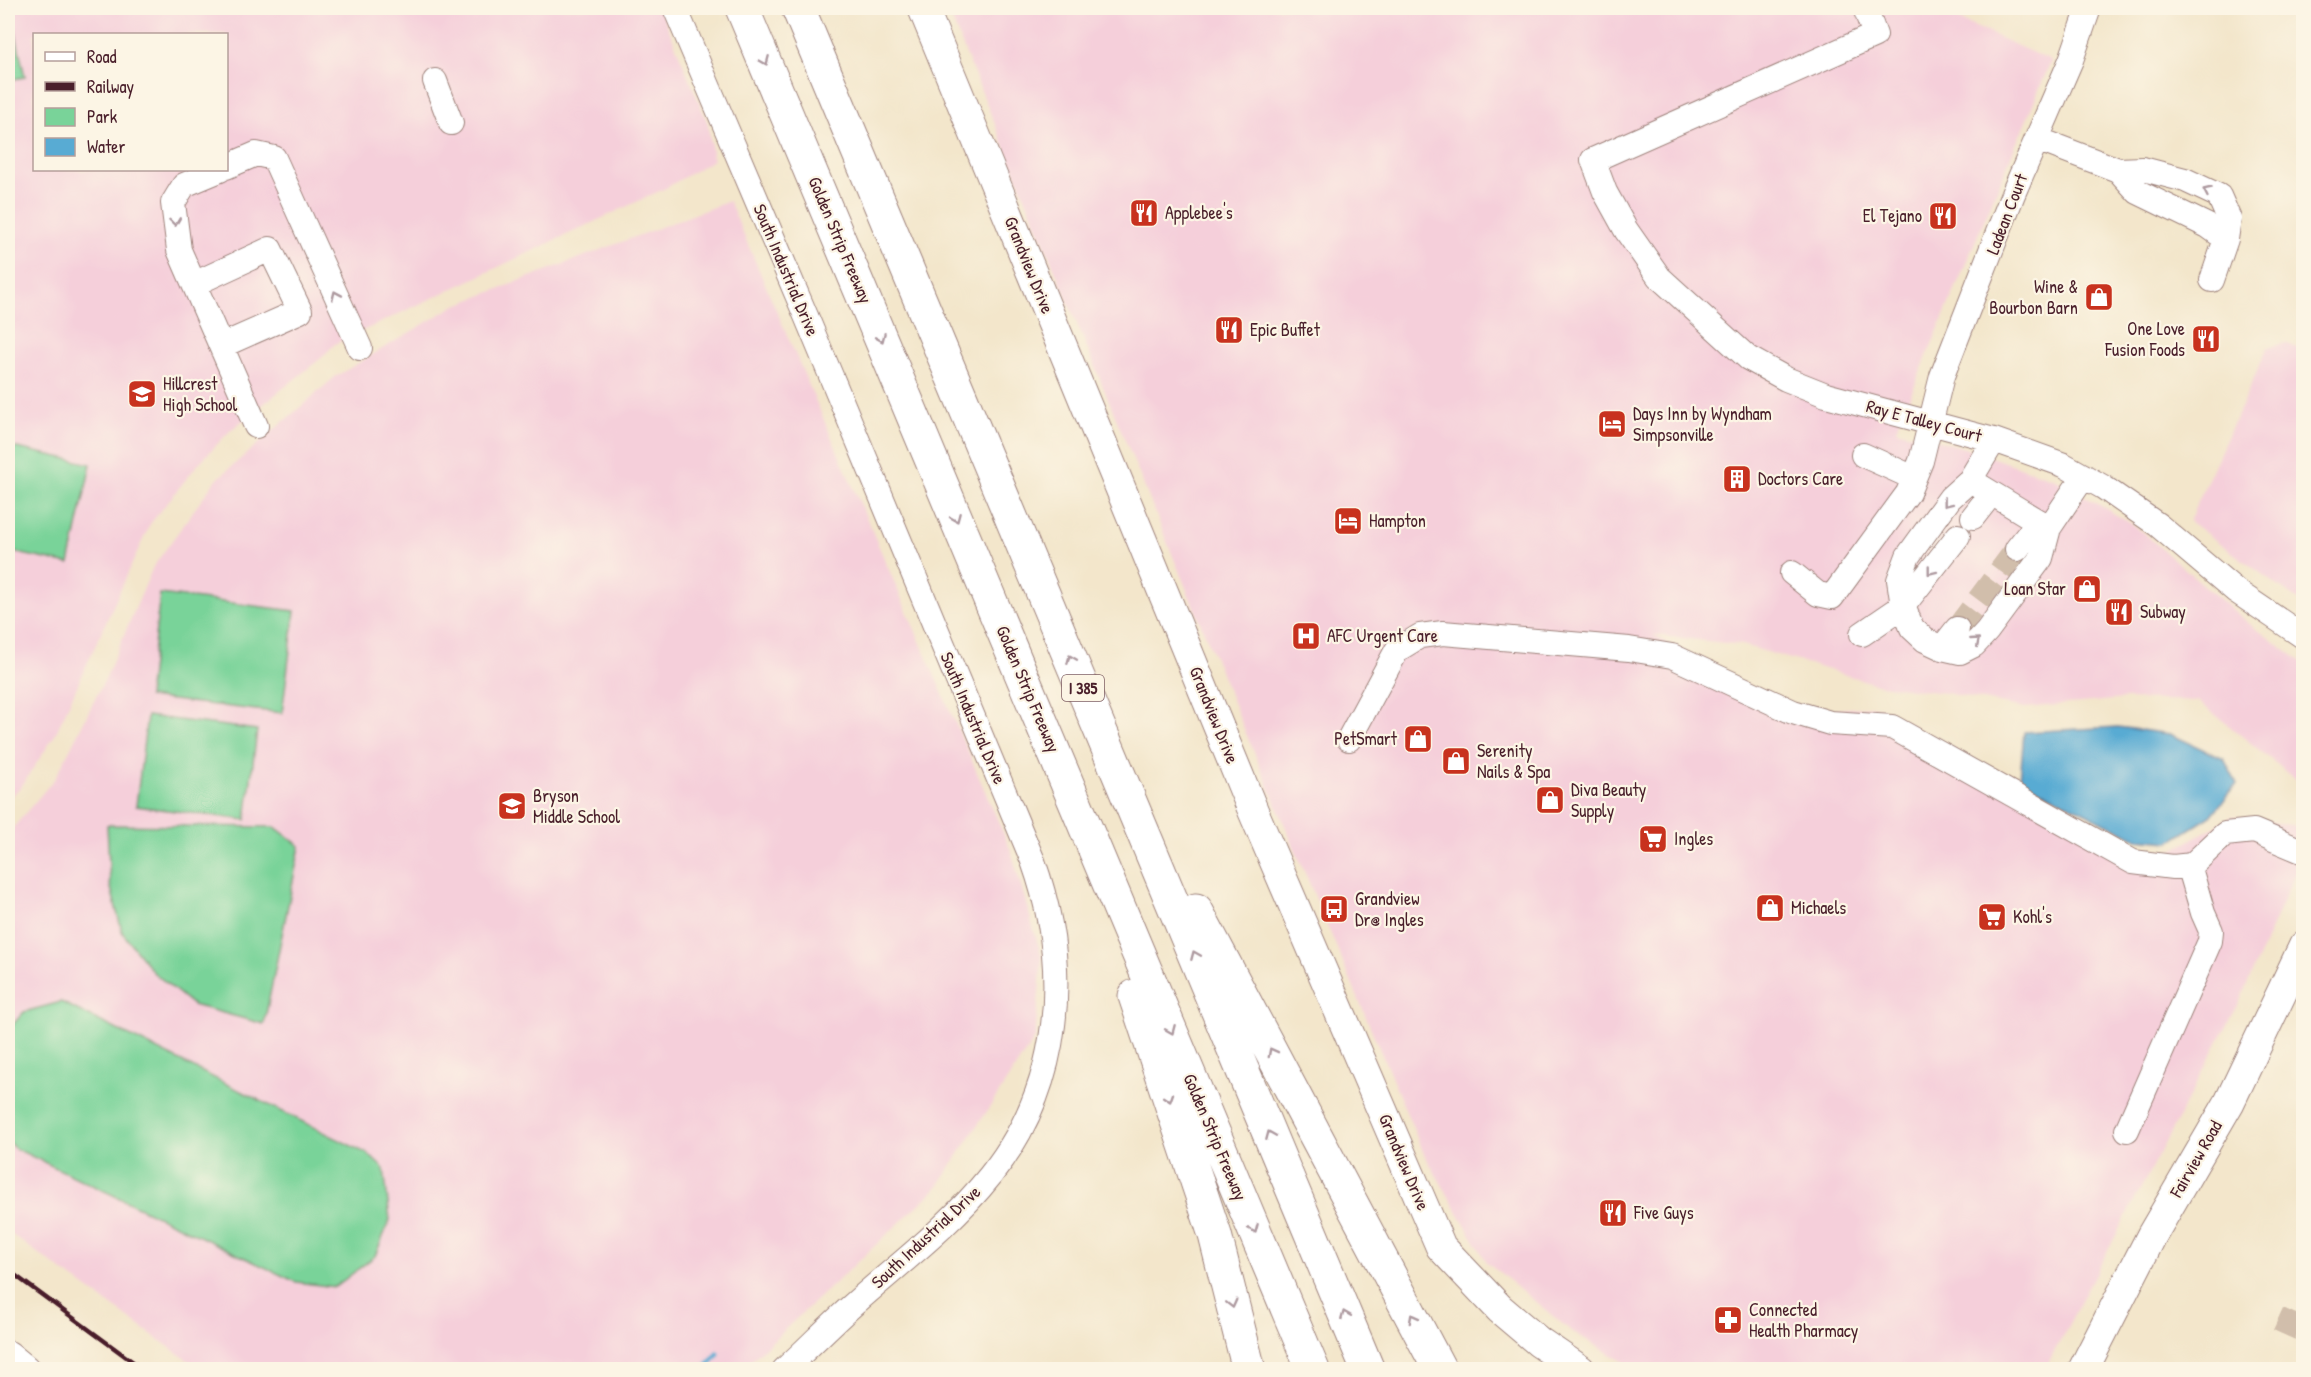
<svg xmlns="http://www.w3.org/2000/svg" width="2311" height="1377" font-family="'Patrick Hand',sans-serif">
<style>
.built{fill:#f5cfda;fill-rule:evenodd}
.green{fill:#79d399;stroke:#627962;stroke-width:1.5}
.water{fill:#58abd3;stroke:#51657f;stroke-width:1.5}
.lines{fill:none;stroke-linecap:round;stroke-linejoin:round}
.stream{stroke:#58abd3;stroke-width:5}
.minor-tunnel{stroke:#d1beab;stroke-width:24;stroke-dasharray:24 12;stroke-linecap:butt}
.minor-casing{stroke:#9e827b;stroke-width:26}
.major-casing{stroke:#9e827b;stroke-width:32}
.highway-casing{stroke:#9e827b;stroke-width:35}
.minor{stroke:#fff;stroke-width:24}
.major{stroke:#fff;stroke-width:30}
.highway{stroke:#fff;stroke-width:33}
.rail{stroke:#4a1f2b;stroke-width:4.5}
.oneway{stroke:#ae9aa0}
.labels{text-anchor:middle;stroke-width:4.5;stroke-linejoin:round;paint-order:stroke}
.shield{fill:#fcf5e5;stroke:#7f5f63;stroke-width:1.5}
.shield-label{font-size:16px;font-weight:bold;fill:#4a1f2b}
.poi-label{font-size:18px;fill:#4a1f2b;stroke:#fcf5e5;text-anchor:start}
.street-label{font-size:18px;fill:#4a1f2b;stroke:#fcf5e5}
</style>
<rect width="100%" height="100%" fill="#fcf5e5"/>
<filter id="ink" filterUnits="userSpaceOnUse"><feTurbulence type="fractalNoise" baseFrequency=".0167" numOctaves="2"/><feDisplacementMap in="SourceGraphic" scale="12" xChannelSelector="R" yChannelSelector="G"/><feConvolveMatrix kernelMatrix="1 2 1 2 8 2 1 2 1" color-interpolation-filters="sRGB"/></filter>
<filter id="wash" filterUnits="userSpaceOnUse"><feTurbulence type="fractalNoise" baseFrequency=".008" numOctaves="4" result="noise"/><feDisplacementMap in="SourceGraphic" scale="24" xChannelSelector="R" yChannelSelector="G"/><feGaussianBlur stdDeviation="1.35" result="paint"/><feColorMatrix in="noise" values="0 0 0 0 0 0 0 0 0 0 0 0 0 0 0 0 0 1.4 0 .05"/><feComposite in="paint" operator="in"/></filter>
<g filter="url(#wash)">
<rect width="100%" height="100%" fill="#f3e6cb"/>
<path class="built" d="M8 8H660L708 124 713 160 666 188 335 344 320 359 232 429 199 463 150 524 55 735 21 787 8 799ZM34 34H226V170H34Z
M947 8H1942L1944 13 2051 61 1896 430 1955 445 2055 479 2086 497 2135 526 2247 622 2303 663V785L2198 701 2125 699 2025 708 1946 693 1880 685 1743 645 1653 635 1795 713 1875 706 2132 849 2171 851 2233 816 2303 827V854L2240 1001 2045 1369H1635L1570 1330 1487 1262 1424 1154 1245 731Z
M729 201 1011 851 1042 958 1035 1038 936 1189 741 1370 200 1369 8 1232V834L56 777 106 677 153 567 215 481 335 377 454 306Z
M2286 343 2303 351V604L2189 521 2268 347Z"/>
<path class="green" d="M8 8H10L25 77 8 80Z
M8 446 91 464 69 564 8 551Z
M160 594 295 611 282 713 148 697Z
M147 716 257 730 246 820 136 806Z
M107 825 275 827 300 846 264 1024 193 1005 153 972 122 932 110 884Z
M61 1002 368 1154 384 1169 390 1220 375 1256 335 1287 296 1282 14 1148 8 1141V1030L24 1012Z"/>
<path class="water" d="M2118 727 2170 734 2224 759 2237 784 2211 816 2170 842 2137 839 2020 780 2024 732Z"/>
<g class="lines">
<path class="stream" d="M704 1370 718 1354"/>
</g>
</g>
<g filter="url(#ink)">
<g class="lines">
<path class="minor-tunnel" d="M1957 629 2017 549
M2278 1319 2300 1329"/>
<g class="minor-casing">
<path id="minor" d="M675 8 806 316 1033 861C1071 967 1063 1085 990 1176 951 1225 900 1263 854 1304 830 1325 808 1348 784 1370
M1865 8 1875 35 1593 160 1605 192 1626 230 1659 277 1748 358 1786 379 1826 395 1994 440 2064 465 2103 487 2158 525 2236 591 2304 637
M435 81 451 123
M2037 139 2118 170 2143 169 2185 180 2219 196 2229 219 2226 239 2212 280
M226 167 256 154 274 158 360 348
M220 170 184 185 173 203 179 250 256 426
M2118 170 2138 192 2208 226 2226 239
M194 284 270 249 300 311 221 346
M1994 440 1970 480 1950 498 1908 556 1899 580 1903 606 1912 628 1925 640 1942 648 1960 652 1974 645 1987 631 2041 558 2049 528 2084 476
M1863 455 1914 478
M1970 480 2049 528
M1973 517 1991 494
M2017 549 2039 521
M1792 573 1818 594 1832 597 1908 493 1921 461 1942 376 2013 194 2071 60 2089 8
M1862 634 1903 606 1958 536
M1942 648 1957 629
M1349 739 1397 650 1420 636 1443 633 1629 649 1672 656 1793 712 1830 723 1892 727 2133 862 2173 867 2192 865 2225 834 2254 831 2304 852
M2127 1130 2210 941 2211 931 2203 913 2189 865"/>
</g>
<g class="major-casing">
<path id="major" d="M923 8 1254 813 1441 1247 1500 1309 1539 1342 1580 1370
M8 1356 25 1370
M2083 1370 2152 1235 2229 1103 2304 946"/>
</g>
<g class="highway-casing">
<path id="highway" d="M742 8 1313 1370
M798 8 1368 1370
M1196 910 1440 1370
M1135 996 1215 1235 1249 1370"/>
</g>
<use href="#minor" class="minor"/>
<use href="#major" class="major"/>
<use href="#highway" class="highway"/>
<path class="rail" d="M8 1270 144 1370"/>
</g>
<defs><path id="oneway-chevron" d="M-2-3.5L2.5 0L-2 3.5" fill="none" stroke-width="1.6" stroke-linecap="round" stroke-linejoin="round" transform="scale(1.5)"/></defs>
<g class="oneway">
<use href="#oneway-chevron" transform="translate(765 61) rotate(67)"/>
<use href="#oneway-chevron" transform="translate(2207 191) rotate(-155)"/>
<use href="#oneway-chevron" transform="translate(175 222) rotate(82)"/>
<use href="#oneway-chevron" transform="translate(336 295) rotate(-114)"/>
<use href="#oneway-chevron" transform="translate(881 338) rotate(67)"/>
<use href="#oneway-chevron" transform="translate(1947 503) rotate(128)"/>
<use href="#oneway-chevron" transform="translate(956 518) rotate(67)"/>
<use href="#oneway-chevron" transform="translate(1931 571) rotate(128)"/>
<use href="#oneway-chevron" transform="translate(1976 641) rotate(-41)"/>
<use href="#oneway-chevron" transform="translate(1071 659) rotate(-113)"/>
<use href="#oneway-chevron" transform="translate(1195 955) rotate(-113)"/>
<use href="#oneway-chevron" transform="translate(1171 1030) rotate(67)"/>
<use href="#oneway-chevron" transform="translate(1272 1052) rotate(-118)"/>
<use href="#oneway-chevron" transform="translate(1169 1098) rotate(72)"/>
<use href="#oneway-chevron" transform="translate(1270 1135) rotate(-113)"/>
<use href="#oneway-chevron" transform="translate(1254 1229) rotate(67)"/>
<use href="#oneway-chevron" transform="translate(1232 1304) rotate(76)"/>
<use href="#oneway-chevron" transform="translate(1345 1315) rotate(-112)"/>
<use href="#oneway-chevron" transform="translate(1413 1318) rotate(-118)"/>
</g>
</g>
<defs>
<g id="restaurant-square" transform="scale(1.5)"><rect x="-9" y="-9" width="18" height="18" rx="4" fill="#c8321e" stroke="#fcf5e5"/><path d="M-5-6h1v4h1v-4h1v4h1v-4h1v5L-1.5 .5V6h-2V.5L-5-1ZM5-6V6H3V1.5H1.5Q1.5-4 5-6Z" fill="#fff"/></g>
<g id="shop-square" transform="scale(1.5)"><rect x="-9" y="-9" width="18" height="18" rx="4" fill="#c8321e" stroke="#fcf5e5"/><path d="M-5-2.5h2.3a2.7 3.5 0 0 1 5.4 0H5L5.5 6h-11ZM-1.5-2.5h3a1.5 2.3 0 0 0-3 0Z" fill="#fff"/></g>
<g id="school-square" transform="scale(1.5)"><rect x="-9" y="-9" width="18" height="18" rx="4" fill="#c8321e" stroke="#fcf5e5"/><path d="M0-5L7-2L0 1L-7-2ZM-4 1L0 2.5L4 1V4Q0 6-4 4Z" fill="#fff"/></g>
<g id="hotel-square" transform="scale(1.5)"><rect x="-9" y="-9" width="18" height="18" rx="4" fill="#c8321e" stroke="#fcf5e5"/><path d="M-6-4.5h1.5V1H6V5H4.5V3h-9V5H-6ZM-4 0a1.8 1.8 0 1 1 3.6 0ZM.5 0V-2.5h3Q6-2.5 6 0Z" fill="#fff"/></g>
<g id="building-square" transform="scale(1.5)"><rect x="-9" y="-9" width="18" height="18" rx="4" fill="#c8321e" stroke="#fcf5e5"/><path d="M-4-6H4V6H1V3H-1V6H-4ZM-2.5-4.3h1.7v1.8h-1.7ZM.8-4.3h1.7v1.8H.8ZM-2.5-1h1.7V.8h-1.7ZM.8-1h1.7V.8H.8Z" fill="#fff"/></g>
<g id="hospital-square" transform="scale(1.5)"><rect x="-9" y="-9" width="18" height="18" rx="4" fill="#c8321e" stroke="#fcf5e5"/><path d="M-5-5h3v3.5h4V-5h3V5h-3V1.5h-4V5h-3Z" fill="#fff"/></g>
<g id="supermarket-square" transform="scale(1.5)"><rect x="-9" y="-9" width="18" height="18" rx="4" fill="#c8321e" stroke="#fcf5e5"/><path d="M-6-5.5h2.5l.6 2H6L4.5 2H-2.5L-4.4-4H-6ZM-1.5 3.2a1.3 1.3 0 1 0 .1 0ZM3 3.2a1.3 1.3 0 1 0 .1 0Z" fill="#fff"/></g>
<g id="bus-square" transform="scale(1.5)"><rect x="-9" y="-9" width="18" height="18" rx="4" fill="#c8321e" stroke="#fcf5e5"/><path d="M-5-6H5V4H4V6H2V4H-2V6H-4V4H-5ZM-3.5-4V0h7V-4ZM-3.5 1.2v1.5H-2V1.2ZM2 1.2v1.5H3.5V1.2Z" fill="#fff"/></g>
<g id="pharmacy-square" transform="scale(1.5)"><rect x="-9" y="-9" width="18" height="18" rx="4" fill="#c8321e" stroke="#fcf5e5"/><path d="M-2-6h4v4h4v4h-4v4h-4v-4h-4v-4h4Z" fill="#fff"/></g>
</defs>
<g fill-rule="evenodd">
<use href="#restaurant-square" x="1144" y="213"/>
<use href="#restaurant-square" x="1943" y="216"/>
<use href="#shop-square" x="2099" y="297"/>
<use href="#restaurant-square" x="1229" y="330"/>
<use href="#restaurant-square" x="2206" y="339"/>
<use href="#school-square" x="142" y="394"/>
<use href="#hotel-square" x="1612" y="424"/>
<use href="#building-square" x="1737" y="479"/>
<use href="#hotel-square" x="1348" y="521"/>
<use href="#shop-square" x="2087" y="589"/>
<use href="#restaurant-square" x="2119" y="612"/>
<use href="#hospital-square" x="1306" y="636"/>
<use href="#shop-square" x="1418" y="739"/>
<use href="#shop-square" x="1456" y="761"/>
<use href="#shop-square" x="1550" y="800"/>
<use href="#school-square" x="512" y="806"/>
<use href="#supermarket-square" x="1653" y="839"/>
<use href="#shop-square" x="1770" y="908"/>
<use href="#bus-square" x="1334" y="909"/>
<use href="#supermarket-square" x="1992" y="917"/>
<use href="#restaurant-square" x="1613" y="1213"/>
<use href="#pharmacy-square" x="1728" y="1320"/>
</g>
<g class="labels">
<rect class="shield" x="1062" y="675" width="42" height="26" rx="4.5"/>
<g class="shield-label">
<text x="1083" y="694">I 385</text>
</g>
<g class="poi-label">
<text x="1165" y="219">Applebee's</text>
<text x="1922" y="222" text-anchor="end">El Tejano</text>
<text x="2078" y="293" text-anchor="end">Wine &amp;<tspan x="2078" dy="21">Bourbon Barn</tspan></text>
<text x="2185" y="335" text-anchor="end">One Love<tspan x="2185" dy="21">Fusion Foods</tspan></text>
<text x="1250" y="336">Epic Buffet</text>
<text x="163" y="390">Hillcrest<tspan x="163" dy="21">High School</tspan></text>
<text x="1633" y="420">Days Inn by Wyndham<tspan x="1633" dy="21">Simpsonville</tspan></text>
<text x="1758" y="485">Doctors Care</text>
<text x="1369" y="527">Hampton</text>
<text x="2066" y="595" text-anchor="end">Loan Star</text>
<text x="2140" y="618">Subway</text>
<text x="1327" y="642">AFC Urgent Care</text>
<text x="1397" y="745" text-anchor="end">PetSmart</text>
<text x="1477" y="757">Serenity<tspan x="1477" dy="21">Nails &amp; Spa</tspan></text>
<text x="1571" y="796">Diva Beauty<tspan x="1571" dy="21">Supply</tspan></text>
<text x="533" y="802">Bryson<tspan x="533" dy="21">Middle School</tspan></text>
<text x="1674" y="845">Ingles</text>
<text x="1355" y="905">Grandview<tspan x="1355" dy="21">Dr@ Ingles</tspan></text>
<text x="1791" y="914">Michaels</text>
<text x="2013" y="923">Kohl's</text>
<text x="1634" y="1219">Five Guys</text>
<text x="1749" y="1316">Connected<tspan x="1749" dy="21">Health Pharmacy</tspan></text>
</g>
<g class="street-label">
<text transform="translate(2007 214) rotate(-69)" y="6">Ladean Court</text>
<text transform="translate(840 240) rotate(67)" y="6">Golden Strip Freeway</text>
<text transform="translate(1029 265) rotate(68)" y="6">Grandview Drive</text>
<text transform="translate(786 270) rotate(67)" y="6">South Industrial Drive</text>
<text transform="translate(1924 421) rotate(15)" y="6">Ray E Talley Court</text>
<text transform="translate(1028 689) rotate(67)" y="6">Golden Strip Freeway</text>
<text transform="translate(1214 715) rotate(68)" y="6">Grandview Drive</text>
<text transform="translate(973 718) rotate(67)" y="6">South Industrial Drive</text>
<text transform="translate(1215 1137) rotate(67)" y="6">Golden Strip Freeway</text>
<text transform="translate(2196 1159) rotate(-60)" y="6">Fairview Road</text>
<text transform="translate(1404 1162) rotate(67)" y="6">Grandview Drive</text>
<text transform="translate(926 1237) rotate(-43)" y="6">South Industrial Drive</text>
</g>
</g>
<rect width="2311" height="1377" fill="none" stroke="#fcf5e5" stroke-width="30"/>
<rect x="33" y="33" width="195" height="138" fill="#fcf5e5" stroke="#b59f9b" stroke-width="1.5"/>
<rect x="45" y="52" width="30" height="9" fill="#ffffff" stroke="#b59f9b" stroke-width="1.5"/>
<text x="87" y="63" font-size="18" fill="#4a1f2b">Road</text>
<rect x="45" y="82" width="30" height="9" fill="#4a1f2b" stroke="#b59f9b" stroke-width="1.5"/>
<text x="87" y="93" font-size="18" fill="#4a1f2b">Railway</text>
<rect x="45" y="108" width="30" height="18" fill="#79d399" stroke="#b59f9b" stroke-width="1.5"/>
<text x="87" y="123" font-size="18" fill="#4a1f2b">Park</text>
<rect x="45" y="138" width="30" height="18" fill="#58abd3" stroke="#b59f9b" stroke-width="1.5"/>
<text x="87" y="153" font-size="18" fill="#4a1f2b">Water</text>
</svg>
